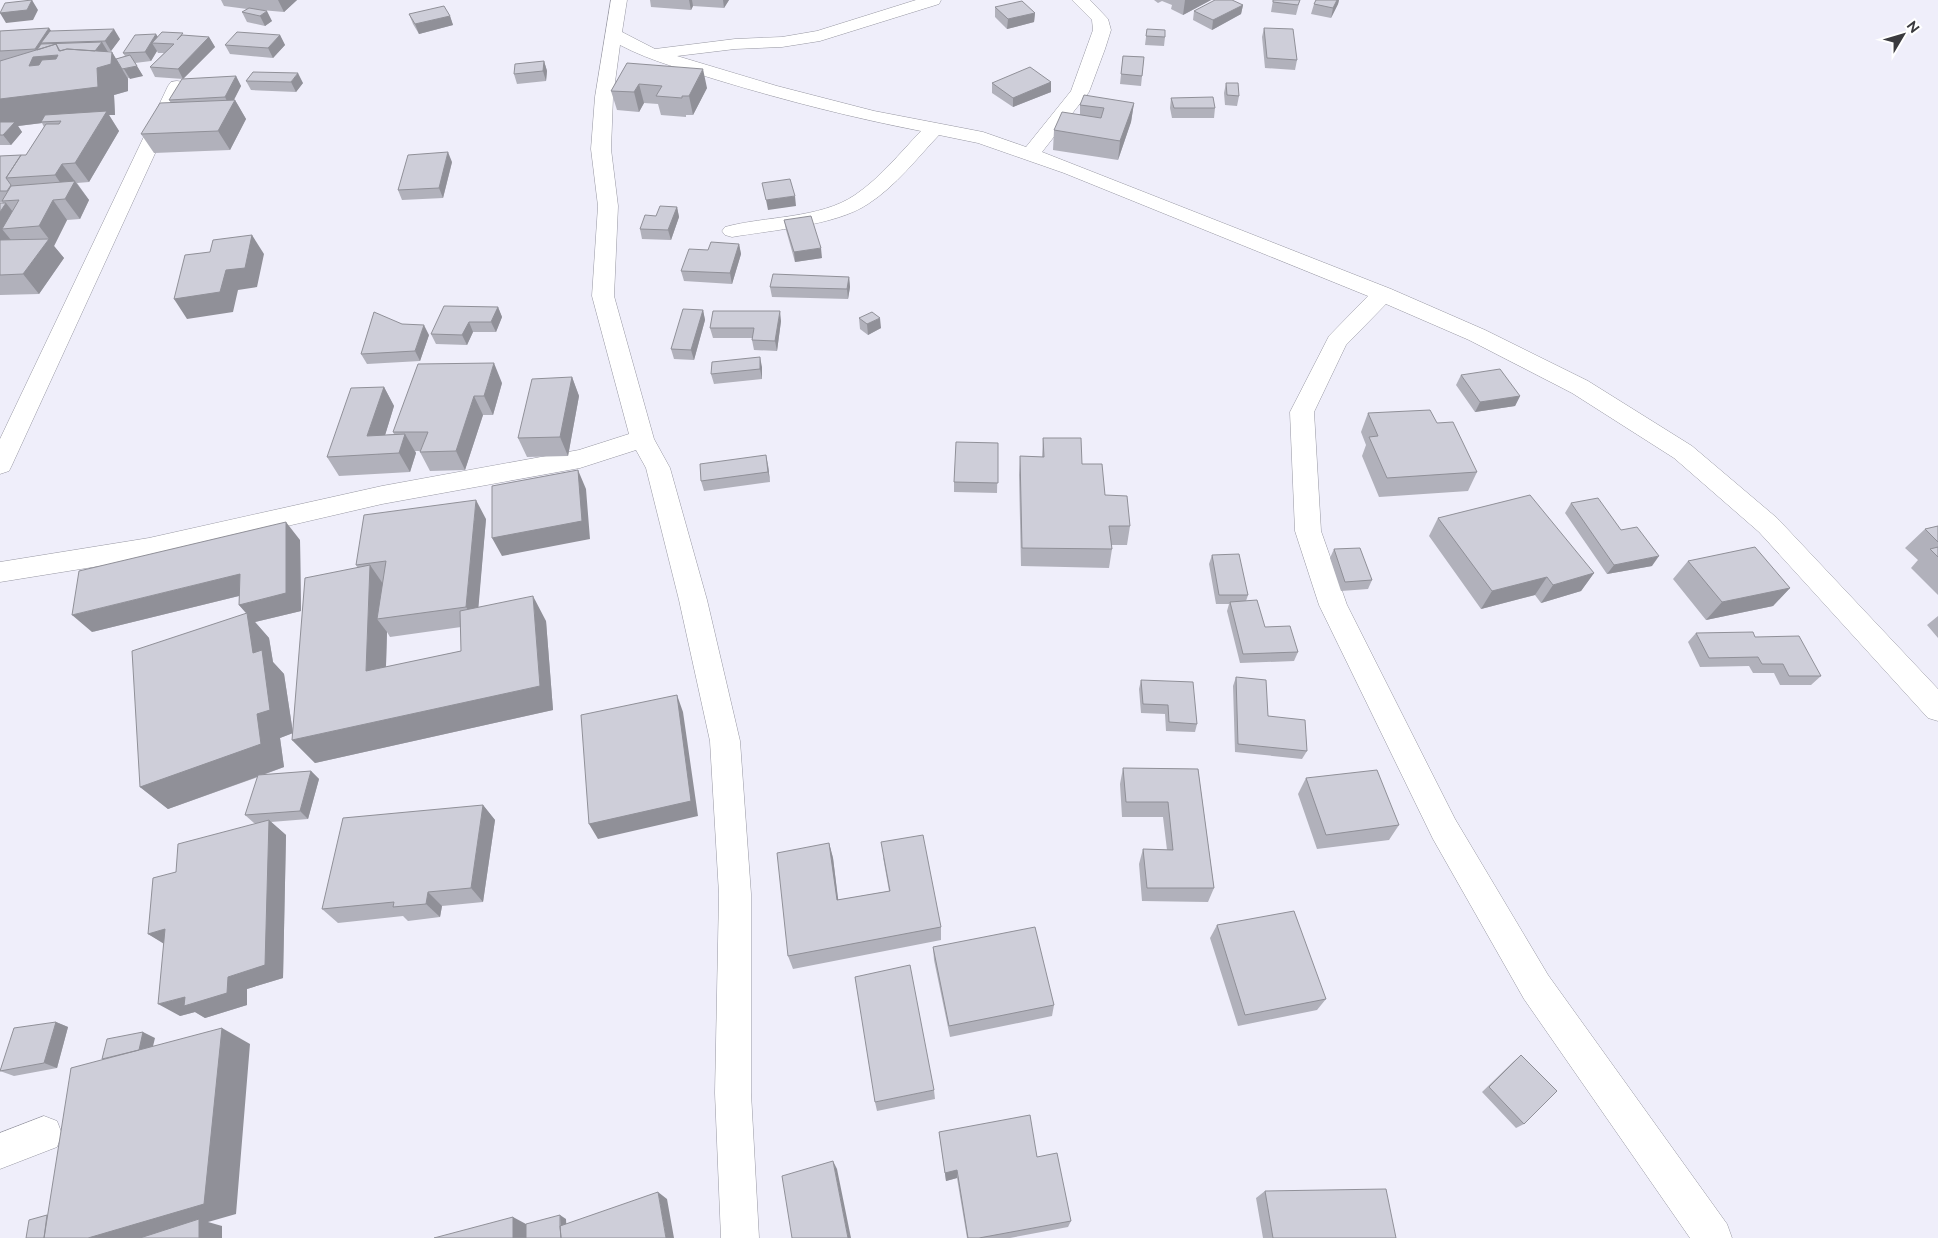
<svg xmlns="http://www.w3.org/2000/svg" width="1938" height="1238" font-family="Raleway,sans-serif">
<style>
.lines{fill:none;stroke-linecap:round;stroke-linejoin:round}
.minor-casing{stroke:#9797a2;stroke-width:1}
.minor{fill:#fff;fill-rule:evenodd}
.wall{fill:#b1b1bb;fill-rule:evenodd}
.shaded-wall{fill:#909098}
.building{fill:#ceced9;stroke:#909098;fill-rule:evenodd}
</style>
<rect width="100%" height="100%" fill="#efeefa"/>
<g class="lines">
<g class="minor-casing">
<path id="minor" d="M611 0H627L622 32 655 49 735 39 782 37 817 31 916 0H941L939 4 820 41 782 47 735 49 677 56 777 86 874 111 983 132 1026 147 1071 91 1093 30 1092 20 1072 0H1090L1108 19 1111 30 1105 49 1089 92 1042 152 1391 289 1485 330 1588 381 1692 446 1777 518 1938 689V721L1928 718 1759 532 1674 458 1572 393 1469 340 1386 304 1346 345 1314 412 1321 531 1347 605 1455 819 1548 975 1727 1224 1732 1238H1690L1524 999 1433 839 1319 605 1295 531 1290 412 1329 336 1368 296 1064 173 978 143 939 135C917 158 896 186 868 204 835 226 771 230 732 237L725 235 722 231 725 227C765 216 820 219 855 195 880 178 900 153 921 131 854 118 787 101 721 81 686 70 652 62 620 45L613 97 611 149 618 206 614 296 654 439 670 468 707 600 740 741 751 894V1093L759 1238H721L715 1093 719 894 710 741 679 600 646 468 636 450 580 468 382 504 149 558 0 582V562L149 538 382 486 579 450 629 434 592 296 598 206 591 149 595 97Z
M177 81 183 82 186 86 12 465 9 471 0 474V439L168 86 171 82Z
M44 1116 57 1121 62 1134 57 1147 0 1169V1133Z"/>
</g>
<use href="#minor" class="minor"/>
</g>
<path class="wall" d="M221 0H297L284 12 261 10 272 21 265 26 247 22 242 12 247 9 224 6Z
M650 0H729L724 8 693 6 691 10 651 7Z
M1154 0H1211L1183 15 1171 9 1172 5 1162 1 1158 3Z
M1273 0H1300L1296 15 1271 12Z
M1316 0H1339L1338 4 1331 18 1311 14 1314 4Z
M1243 5 1241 14 1212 30 1193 20 1194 11Z
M995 7 1035 13 1034 22 1007 29 995 17Z
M409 14 450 16 453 25 419 34 413 24Z
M49 28 51 31 120 39 111 51H107L108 52H112L116 59 125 56 123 53 158 37 185 36 209 37 215 47 183 79 155 77 150 67 164 53H158L157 51 151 61 135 63 143 76 128 78V91L114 95 115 115H109L119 131 89 182 77 183 89 200 80 219 67 220 54 246 64 258 39 294 0 295V203H3L2 202H0V156L26 155 44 127 42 123 18 126 22 132 11 145H0V31Z
M1264 28 1297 60 1295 70 1265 68 1262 37Z
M1147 29 1165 37 1164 46 1145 45Z
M280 35 285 45 273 58 230 54 225 45Z
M1123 56 1144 57 1141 86 1120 84Z
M544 61 547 71 546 81 517 84 514 74Z
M627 63 707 88 693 115H686V117L661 115 658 104 644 103 639 112 617 110 611 91Z
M253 72 303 83 296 92 251 90 246 81Z
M236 76 241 86 234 100H235L246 119 230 150 154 153 141 134 171 103 169 100Z
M1051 82V92L1013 107 992 93V83Z
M1226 83 1239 96 1237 106 1225 105 1224 93Z
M1171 98 1215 108 1214 118H1172L1170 108Z
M1134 103 1131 122 1118 160 1053 150 1054 130 1080 114V105Z
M452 162 443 198 402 200 398 190Z
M677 207 679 217 671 240 642 239 640 229Z
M784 220 822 258 795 262 786 230Z
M739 244 741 254 732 284 684 281 681 271 708 250Z
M849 277 850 287 848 299 772 297 770 287Z
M498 307 502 317 496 332H473L467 345 436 344 431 334Z
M703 310 705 320 694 360 674 359 671 349Z
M859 318 881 328 868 335 860 329Z
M781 321 777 351 754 350 752 340V338H713L710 328Z
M429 335 420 361 367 364 361 354Z
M762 367V379L714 384 711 374Z
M1461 375 1520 396 1515 406 1475 412 1456 385Z
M572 377 579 396 568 456 527 457 518 438Z
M502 383 493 415H483L465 470 430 471 420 452V451H415L416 453 410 472 339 476 327 457 384 387 394 406 385 435 394 434 393 432Z
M1368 413 1477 472 1468 491 1379 497 1362 456 1366 445 1361 432Z
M1043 438 1082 464 1105 495 1130 526 1127 545H1111L1112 549 1109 568 1021 566 1019 475 1020 456 1042 457Z
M998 443 997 493 954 492V482Z
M768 465 770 482 704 491 701 481Z
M1571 503 1621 530 1652 566 1607 574 1565 513Z
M1438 518 1594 573 1581 591 1541 603 1535 595 1481 609 1429 536Z
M486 519 478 607 546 621 553 710 315 763 292 740 358 568 356 565ZM461 627V651L386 667 387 632 390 637Z
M1938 526V595L1911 568 1918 560 1905 548 1925 529Z
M300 540 301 611 255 622 269 638 273 662 284 674 293 733 280 738 284 767 263 775 311 771 319 779 308 819 271 822 286 835 283 978 247 989V1005L205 1018 195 1012 180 1016 164 943 148 934 176 872 259 823H254L245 815 258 777 168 809 140 787 246 613 239 605V596L92 632Z
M1334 549 1372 580 1368 589 1341 591 1330 558Z
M1212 555 1248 595 1246 601 1265 627 1298 652 1294 661 1240 663 1227 611 1229 604H1216L1209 564Z
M1688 561 1790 588 1773 606 1706 620 1673 579Z
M1938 616V638L1927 625Z
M1696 633 1755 637 1821 676 1811 685H1780L1774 673H1753L1749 666 1700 667 1688 642Z
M1236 677 1268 716 1307 751 1302 759 1235 752 1233 686Z
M1141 680 1197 724 1195 732 1166 731 1165 714 1141 713 1139 689Z
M1123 768 1198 769 1214 888 1208 902 1142 901 1139 864 1143 849 1167 850 1163 817H1122L1120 784Z
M1306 778 1399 825 1389 840 1317 849 1298 794Z
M483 805 495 820 483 902 442 906 440 917 408 921 403 916 338 923 322 909Z
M829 843 833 858 838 900 889 891 883 857 941 927V940L793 969 788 956Z
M1217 925 1326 999 1317 1010 1238 1026 1210 938Z
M933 947 1054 1005 1052 1016 950 1037 934 960Z
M56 1022 68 1027 57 1068 14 1076 0 1071Z
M1521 1055 1524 1124 1516 1128 1482 1092 1514 1061Z
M934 1090 935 1099 877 1111 875 1102Z
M939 1132 1071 1221 1068 1227 1010 1238H967L957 1178 946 1181Z
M1265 1191 1396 1238H1263L1256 1198Z"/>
<path class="shaded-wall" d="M32 0 38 10 33 20 6 23 0 13Z
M278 0H297L284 12Z
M689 0H692L693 6 691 10Z
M723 0H729L724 8Z
M1185 0H1211L1183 15Z
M1337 0H1339L1338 4 1331 18 1333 8Z
M1243 5 1241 14 1212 30 1213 20Z
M267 11 272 21 265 26 260 16Z
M1035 13 1034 22 1007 29 1008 19Z
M450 16 453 25 419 34 415 24Z
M49 28 56 38 41 43 47 51 38 54 35 49Z
M114 29 120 39 111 51 105 41Z
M156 34 162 43H152L157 51 151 61 145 52Z
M280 35 285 45 273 58 268 48Z
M209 37 215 47 183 79 178 69Z
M102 42 108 52H94Z
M112 52 128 79V91L114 95 115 115H109L119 131 89 182 75 163 104 116 41 122 42 123 18 126 22 132 11 145 3 135 0 126V87L29 66 33 57 58 55 88 66 111 57Z
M544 61 547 71 546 81 543 71Z
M137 66 143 76 130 79 124 69Z
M703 69 707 88 693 115 689 96Z
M298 73 303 83 296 92 291 82Z
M236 76 241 86 230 107 225 97Z
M1051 82V92L1013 107V98Z
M639 84 644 103 639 112 634 92Z
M235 100 246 119 230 150 218 131Z
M1134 103 1131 122 1118 160 1120 141Z
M448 152 452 162 443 198 439 188Z
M62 164 89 200 80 219 65 199 68 194 55 175Z
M795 196 796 206 768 210 766 200Z
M53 200 67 220 54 246 64 258 39 294 23 274 49 239 39 226Z
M6 203 21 222 2 229 11 240 0 257V212Z
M677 207 679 217 671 240 668 230Z
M252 235 264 254 257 287 238 290 233 312 187 319 174 299Z
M739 244 741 254 732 284 730 273Z
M821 248 822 258 795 262 794 252Z
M849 277 850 287 848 299 847 289Z
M498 307 502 317 496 332 491 322Z
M703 310 705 320 694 360 691 350Z
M780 311 781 321 777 351 775 341Z
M880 318 881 328 868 335 867 324Z
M469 322 473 332 467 345 462 335Z
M424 325 429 335 420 361 415 351Z
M760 357 762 367V379L760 369Z
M494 363 502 383 493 415 484 396Z
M572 377 579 396 568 456 560 437Z
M384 387 394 406 379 455 367 436Z
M474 396 483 415 465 470 456 451Z
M1520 396 1515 406 1475 412 1480 402Z
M405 434 416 453 410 472 399 453Z
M766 455 768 465 770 482 768 472Z
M578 470 586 489 590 539 502 556 492 538Z
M476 500 486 519 477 624 466 607Z
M286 522 300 540 301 611 255 622 269 638 273 662 284 674 293 733 280 738 284 767 168 809 140 787 257 714 247 614 239 605Z
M1659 556 1652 566 1607 574 1614 565Z
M370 565 388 591 377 619 387 632 385 695 366 671Z
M1594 573 1581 591 1541 603 1553 585Z
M240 574 255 592 92 632 72 615Z
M1547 577 1535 595 1481 609 1492 591Z
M1790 588 1773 606 1706 620 1722 602Z
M533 596 546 621 553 710 315 763 292 740 540 686Z
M677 695 683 712 698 816 598 839 589 824Z
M311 771 319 779 308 819 300 811Z
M483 805 495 820 483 902 471 888Z
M269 820 286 835 283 978 247 989V1005L205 1018 195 1012 180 1016 158 1004 185 997 228 977Z
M829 843 833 858 840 914 837 900Z
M428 892 442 906 440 917 426 904Z
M165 929 169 947 148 934Z
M56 1022 68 1027 57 1068 44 1063Z
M222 1028 250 1044 236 1214 208 1222 222 1226V1238H88Z
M143 1032 155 1038 147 1071 111 1081Z
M833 1161 837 1169 851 1238H848Z
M957 1170V1178L946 1181 945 1173Z
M658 1192 667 1199 674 1238H666Z
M560 1215 566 1219 567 1238H561Z
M513 1217 526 1224 527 1238H513Z"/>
<path class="building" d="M32 0 27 10 0 13 5 3Z
M1215 0H1232L1243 5 1213 20 1194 11Z
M1273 0H1300L1298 5 1273 2Z
M1316 0H1337L1333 8 1314 4Z
M1022 1 1035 13 1008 19 995 7Z
M444 6 450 16 415 24 409 14Z
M249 8 267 11 260 16 242 12Z
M49 28 35 49 0 51V31Z
M1264 28 1293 29 1297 60 1267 58Z
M114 29 105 41 41 43 50 31Z
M1147 29 1165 30V37L1146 36Z
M162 32 183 33 177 40 182 35 209 37 178 69 150 67 174 44 152 43Z
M237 32 280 35 268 48 225 45Z
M156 34 145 52 123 53 135 35Z
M102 42 95 51 67 49 60 51 56 44 37 50 41 44Z
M56 44 59 51 67 49 112 52 111 64 97 68 98 87 0 99V61ZM58 55 56 59 42 60 39 65 29 66 33 57Z
M130 55 137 66 122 69 116 59Z
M1123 56 1144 57 1142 76 1121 74Z
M544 61 543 71 514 74 515 64Z
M627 63 703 69 689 96H682V98L656 96 662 86 639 84 634 92 611 91Z
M1030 67 1051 82 1013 98 992 83Z
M253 72 298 73 291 82 246 81Z
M236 76 225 97 169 100 182 79Z
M1226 83H1238L1239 96 1227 95Z
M1084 95 1134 103 1120 141 1054 130 1062 112 1101 118 1104 108 1080 105Z
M1213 97 1215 108H1174L1171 98Z
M235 100 218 131 141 134 160 103Z
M107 111 75 163 62 164 55 175 6 178 21 155H26L46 124H59L61 121 41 122 45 115Z
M0 122H15L3 135H0Z
M448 152 439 188 398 190 408 155Z
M21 155 6 178 11 185 7 191H0V156Z
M790 179 795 196 766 200 762 183Z
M75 181 65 199 53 200 39 226 2 229 19 200 2 201 11 186Z
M0 203H6L0 212Z
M660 206 677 207 668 230 640 229 645 215 656 216Z
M811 216 821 248 794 252 784 220Z
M252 235 245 268 226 270 220 292 174 299 185 255 210 252 213 240Z
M49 239 23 274 0 275V240Z
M711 242 739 244 730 273 681 271 689 249 708 250Z
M773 274 849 277 847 289 770 287Z
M444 306 498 307 491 322H469L462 335 431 334Z
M683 309 703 310 691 350 671 349Z
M713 311H780L775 341 752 340 754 328H710Z
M374 312 402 324 424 325 415 351 361 354Z
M872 312 880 318 867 324 859 318Z
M760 357V369L711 374 712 362Z
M494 363 484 396H474L456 451 420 452 428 432H393L418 364Z
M1500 369 1520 396 1480 402 1461 375Z
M572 377 560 437 518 438 532 379Z
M384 387 367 436 405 434 399 453 327 457 351 388Z
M1430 410 1437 423 1453 422 1477 472 1387 478 1369 437 1378 436 1368 413Z
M1043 438H1081L1082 464H1102L1105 495 1127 496 1130 526H1109L1112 549 1022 548 1020 456 1044 457Z
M956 442 998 443V483L954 482Z
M766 455 768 472 701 481 700 464Z
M578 470 582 521 492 538V486Z
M1530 495 1594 573 1553 585 1547 577 1492 591 1438 518Z
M1598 498 1621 530 1637 527 1659 556 1614 565 1571 503Z
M476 500 466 607 377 619 386 561 356 565 364 515Z
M286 522V593L239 605 240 574 72 615 79 571Z
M1938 526V542L1925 529Z
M1755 547 1790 588 1722 602 1688 561Z
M1938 547V557L1930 549Z
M1360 548 1372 580 1345 582 1334 549Z
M1239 554 1248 595H1219L1212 555Z
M370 565 366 671 461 651 460 611 533 596 540 686 292 740 305 578Z
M1257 600 1265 627 1290 626 1298 652 1243 654 1230 602Z
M247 613 253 653 262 650 270 710 257 714 261 744 140 787 132 651Z
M1753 632 1755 637 1799 636 1821 676H1789L1783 664H1762L1758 657 1709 658 1696 633Z
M1236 677 1266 680 1268 716 1305 720 1307 751 1238 744Z
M1141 680 1193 682 1197 724 1169 722 1168 705 1143 704Z
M677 695 691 801 589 824 581 715Z
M1123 768 1198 769 1214 888H1147L1143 849 1173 850 1168 802H1126Z
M1377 770 1399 825 1326 835 1306 778Z
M311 771 300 811 245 815 258 775Z
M483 805 471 888 428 892 426 904 393 907 394 902 322 909 343 818Z
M269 820 265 965 228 977 227 993 184 1006 185 997 158 1004 165 929 148 934 153 878 176 872 178 844Z
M923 835 941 927 788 956 777 853 829 843 837 900 890 891 881 842Z
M1294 911 1326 999 1245 1015 1217 925Z
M1035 927 1054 1005 949 1026 933 947Z
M910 965 934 1090 875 1102 855 977Z
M56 1022 44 1063 0 1071 14 1028Z
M222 1028 204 1204 88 1238H44L71 1068Z
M143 1032 139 1050 102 1059 107 1039Z
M1521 1055 1557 1091 1524 1124 1489 1087Z
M1030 1115 1037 1157 1057 1153 1071 1221 979 1238H968L957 1170 945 1173 939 1132Z
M833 1161 848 1238H792L782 1176Z
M1386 1189 1396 1238H1273L1265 1191Z
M658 1192 666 1238H561L560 1226Z
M47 1215 44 1238H26L29 1220Z
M560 1215V1226L561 1238H526V1224Z
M513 1217V1238H434Z
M199 1219V1238H140Z"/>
<g transform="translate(1903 35) rotate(52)" stroke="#ffffff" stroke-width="4" paint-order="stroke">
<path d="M0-4L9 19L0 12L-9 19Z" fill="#3a3a3e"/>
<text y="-8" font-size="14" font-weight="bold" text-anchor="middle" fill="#3a3a3e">N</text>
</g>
</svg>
